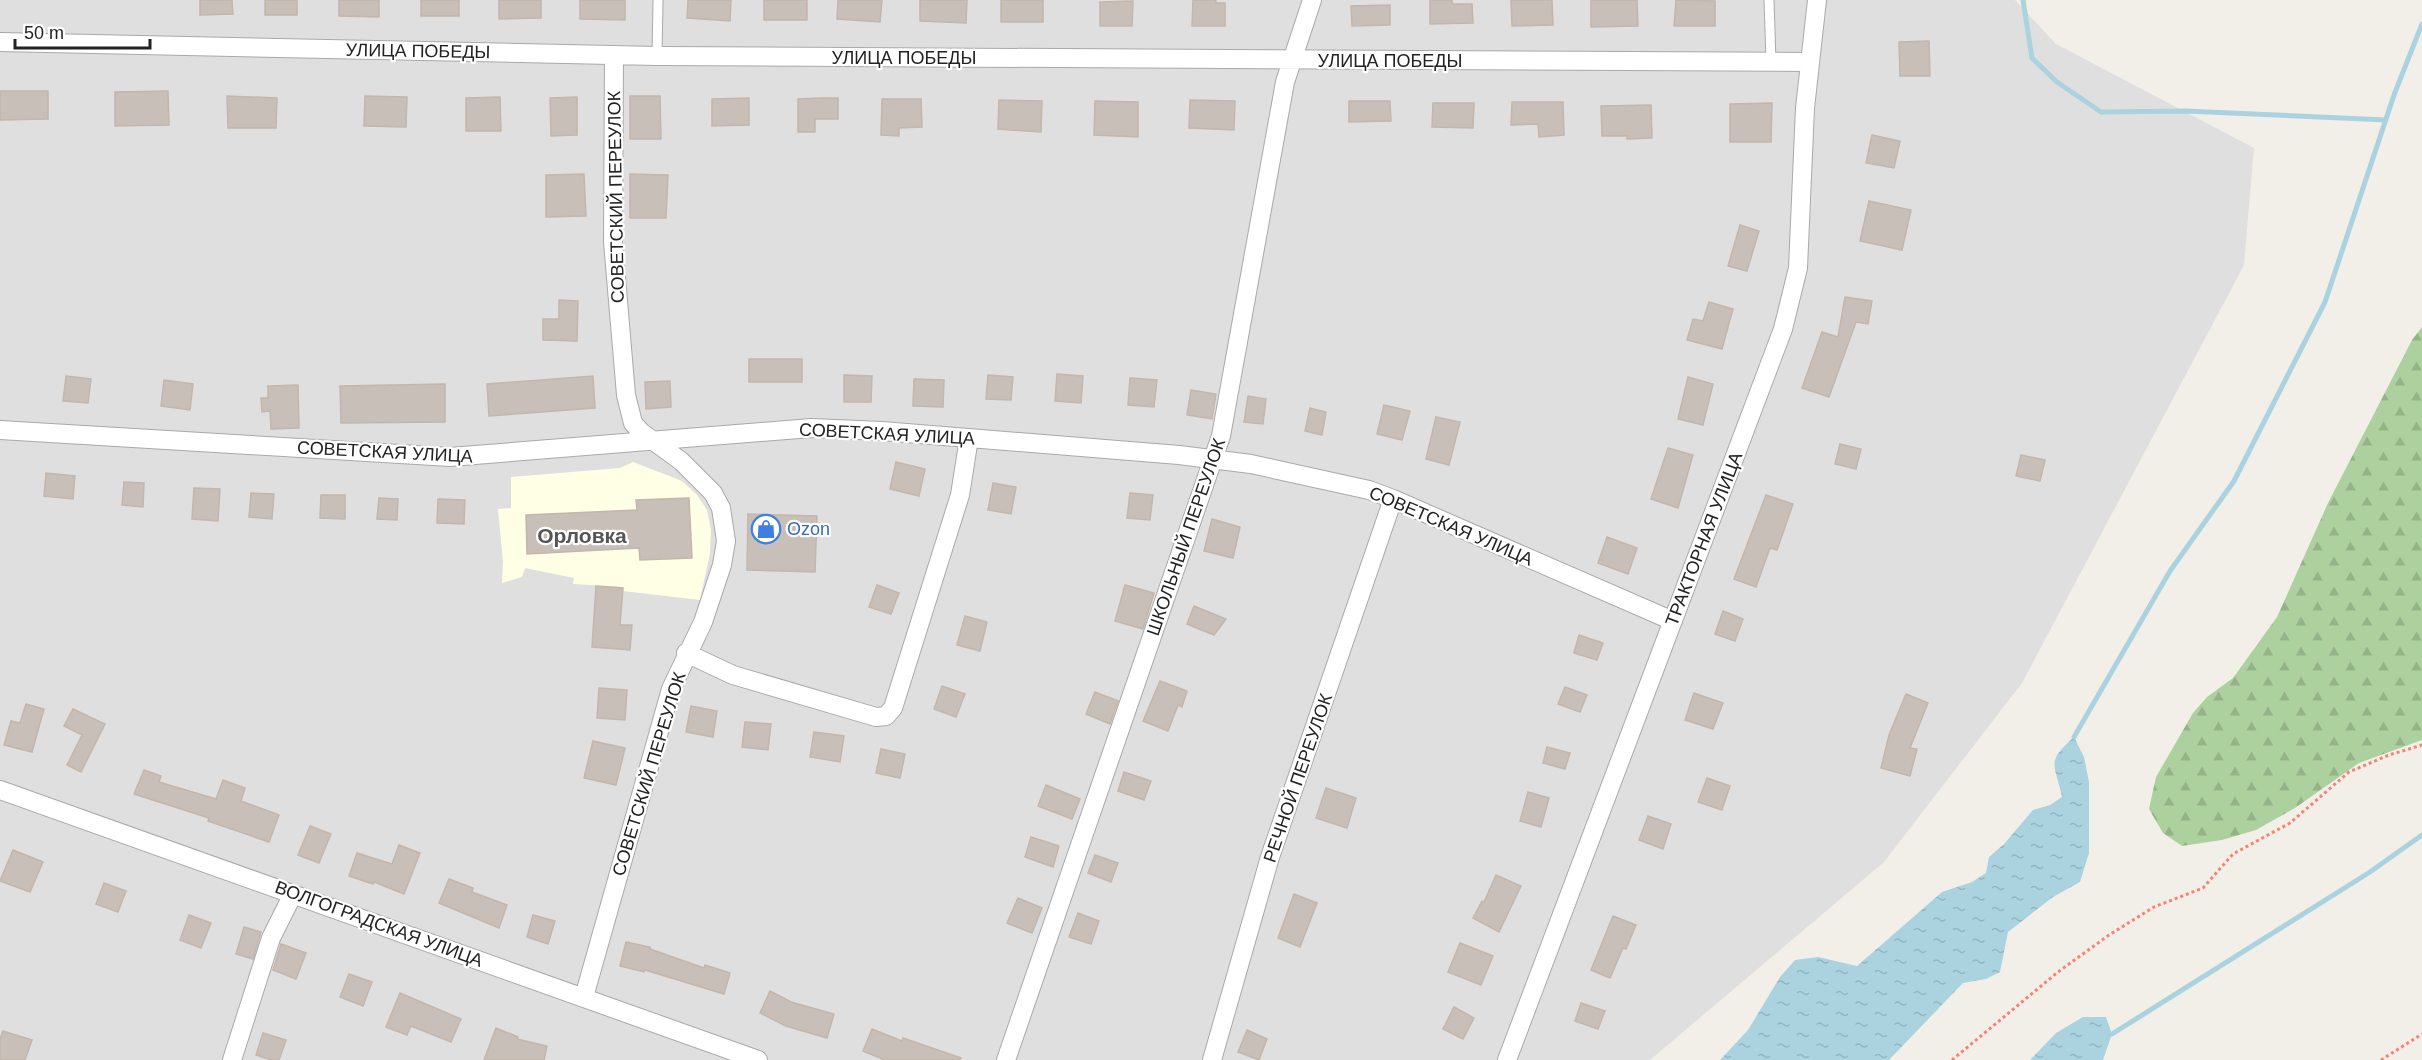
<svg xmlns="http://www.w3.org/2000/svg" width="2422" height="1060" font-family="Arial,sans-serif">
<style>
.residential{fill:#e0dfdf}
.education{fill:#ffffe5}
.forest{fill:url(#forest-firs)}
.water{fill:url(#water-ripples)}
.lines{fill:none;stroke-linecap:round;stroke-linejoin:round}
.stream{stroke:#aad3df;stroke-width:5}
.building{fill:#c7bfb8;stroke:#c4b6ab;stroke-width:1.5}
.lane-casing{stroke:#a9a9a9;stroke-width:11}
.street-casing{stroke:#a9a9a9;stroke-width:20}
.path{stroke:#fa8072;stroke-width:3;stroke-dasharray:3 3;stroke-linecap:butt}
.lane{stroke:#fff;stroke-width:9}
.street{stroke:#fff;stroke-width:18}
.labels{text-anchor:middle;stroke-width:4.5;stroke-linejoin:round;paint-order:stroke}
.street-label{font-size:18px;fill:#222;stroke:#fff}
.shop-label{font-size:18px;fill:#366cbe;stroke:#fff;text-anchor:start}
.quarter-label{font-size:21px;font-weight:bold;fill:#555;stroke:#fff}
</style>
<defs>
<pattern id="forest-firs" width="22" height="20" patternUnits="userSpaceOnUse" patternTransform="scale(1.5)"><rect width="22" height="20" fill="#add19e"/><path d="M5 1l3.5 6h-7zM16 11l3.5 6h-7z" fill="#95b388"/></pattern>
<pattern id="water-ripples" width="26" height="14" patternUnits="userSpaceOnUse" patternTransform="scale(1.5)"><rect width="26" height="14" fill="#aad3df"/><path d="M2 4q2-2 4 0t4 0M15 11q2-2 4 0t4 0" fill="none" stroke="#92b5bf"/></pattern>
</defs>
<rect width="100%" height="100%" fill="#f2efe9"/>
<path class="residential" d="M0 0H2015L2056 44 2254 148 2244 265 2022 683 1884 862 1650 1060H0Z"/>
<path class="education" d="M633 462 682 481 697 495 707 510 711 530 710 553 700 600 623 591 622 587 573 584 574 578 525 568 522 577 502 583 503 562 498 509 511 508V477L620 468Z"/>
<path class="forest" d="M2422 327V740L2359 763 2295 808 2256 830 2222 840 2182 846 2163 833 2149 809 2156 777 2193 713 2207 697 2233 678 2277 617 2328 503 2412 340Z"/>
<path class="water" d="M2074 737 2084 757 2089 782V853L2080 882 2053 897 2008 932 2000 972 1986 979 1963 983 1889 1060H1720L1748 1030 1780 977 1795 960 1818 957 1857 966 1942 892 1972 882 1986 873 1989 857 2004 844 2033 810 2050 805 2062 797C2055 763 2045 763 2074 737Z
M2083 1017H2106L2112 1034 2103 1060H2030L2056 1033Z"/>
<g class="lines">
<path class="stream" d="M2023 0 2032 58 2057 82 2101 112 2185 111 2386 120
M2074 737 2170 571 2234 481 2325 302 2394 95 2422 24
M2112 1034 2370 872 2422 835"/>
</g>
<path class="building" d="M200 0H232L233 14 200 15Z
M265 0H297V15H265Z
M339 0H379V17L339 16Z
M421 0H459V16H421Z
M499 0H541V18L499 19Z
M580 0H625V20L580 19Z
M688 0H731L730 21 687 18Z
M764 0H807V20H764Z
M838 0H882L880 22 837 19Z
M920 0H967L966 23 920 21Z
M1001 0H1043V22H1001Z
M1193 0H1216V3H1225V26H1192Z
M1430 0H1452V4H1472L1473 23 1430 24Z
M1511 0H1552L1553 25 1512 26Z
M1591 0H1637L1638 26 1591 27Z
M1676 0 1715 1V26H1674Z
M1133 1 1132 26H1100V2Z
M1390 5V25L1352 26 1351 6Z
M1929 41 1930 76H1900L1899 42Z
M0 91H48V119L0 120Z
M168 91 169 125 115 126V92Z
M227 96 277 98 276 128H228Z
M365 96 407 97 406 127 364 126Z
M630 96H660L661 139H630Z
M500 97 501 131H466V98Z
M577 97V135L551 136 550 98Z
M749 98V125L712 126V99Z
M820 98H838V119H815V132H798V99Z
M882 99H921L922 127 899 128V136L881 135Z
M999 100 1042 101 1041 132 998 129Z
M1190 100 1235 101 1234 130 1189 128Z
M1095 101 1138 102V137L1094 135Z
M1349 101H1390L1391 121 1349 122Z
M1512 102H1563L1564 135 1539 137 1538 124 1511 125Z
M1433 103H1474L1473 128 1432 127Z
M1772 103 1771 142H1730V104Z
M1651 105 1652 138 1627 139V136H1602L1601 106Z
M1872 135 1900 141 1894 168 1866 163Z
M584 174 586 216 546 217V175Z
M630 174 668 175 666 218H630Z
M1869 201 1911 210 1902 250 1860 241Z
M1740 225 1759 231 1747 271 1728 266Z
M1845 297 1872 301 1868 324 1856 322 1829 397 1802 388 1822 332 1838 337Z
M559 300 578 301 577 341 543 340V319H559Z
M1709 302 1733 309 1722 349 1687 340 1693 319 1703 321Z
M749 359H802V382H749Z
M1057 374 1083 376 1081 403 1055 401Z
M844 375 872 376 871 402H844Z
M988 375 1013 377 1011 400 986 399Z
M66 376 91 379 88 403 63 401Z
M593 376 595 408 489 416 487 384Z
M1688 377 1713 384 1703 425 1678 419Z
M1130 378 1157 380 1154 407 1128 405Z
M914 379 944 380 943 407 913 406Z
M164 380 193 384 190 410 161 406Z
M670 381 671 407 646 409 645 382Z
M445 384V422L341 423 340 386Z
M298 385 299 428 271 429 270 411 262 412 261 398H268V386Z
M1191 390 1216 394 1212 419 1187 415Z
M1248 396 1266 399 1263 424 1244 422Z
M1384 405 1410 411 1402 440 1377 434Z
M1310 408 1326 412 1322 435 1305 431Z
M1436 417 1460 422 1449 465 1426 459Z
M1840 444 1861 449 1856 469 1835 464Z
M1668 448 1693 455 1678 508 1651 499Z
M2021 455 2045 460 2040 481 2016 476Z
M896 462 925 469 919 496 890 489Z
M46 473 75 476 73 499 44 496Z
M124 482 144 483 143 507 122 505Z
M993 483 1016 487 1011 514 988 510Z
M194 488 220 489 218 521 192 519Z
M251 493 274 494 272 519 249 517Z
M1130 493 1153 495 1150 520 1127 518Z
M321 495H345V519L320 518Z
M1766 495 1793 504 1777 550 1770 548 1756 587 1734 579Z
M379 498 398 499 397 520 377 519Z
M689 498 692 558 640 560 639 548 527 554 526 515 637 510 636 500Z
M438 499 465 500 464 524 437 523Z
M748 514 817 516 815 572 747 570Z
M1212 519 1240 527 1233 558 1204 551Z
M1607 537 1637 548 1628 574 1598 563Z
M877 585 899 593 891 614 869 607Z
M1125 585 1154 593 1143 629 1115 621Z
M596 586 623 588 620 625H632L630 650 592 647Z
M1194 606 1226 619 1214 635 1187 624Z
M1723 611 1743 619 1735 641 1715 634Z
M965 616 987 622 980 651 957 645Z
M1579 635 1603 643 1597 660 1574 653Z
M1160 681 1187 691 1182 707 1178 705 1168 731 1143 721Z
M942 686 965 694 956 717 934 709Z
M1565 687 1587 695 1580 712 1558 704Z
M599 688 627 690 625 720 597 718Z
M1095 692 1118 701 1110 724 1086 714Z
M1694 693 1723 703 1713 729 1685 720Z
M1906 694 1928 703 1910 748 1917 749 1910 776 1881 768 1889 735Z
M26 704 44 709 32 752 4 745 11 721 20 723Z
M691 706 717 711 713 737 686 732Z
M73 709 105 724 81 772 67 765 82 735 64 726Z
M745 722 771 724 768 750 742 747Z
M814 732 844 736 840 762 810 757Z
M593 741 625 748 616 785 584 778Z
M1547 747 1570 753 1565 769 1543 763Z
M881 749 905 754 900 778 876 773Z
M144 770 161 776 159 782 216 799 223 780 245 788 241 801 279 815 269 842 208 821 209 818 134 794Z
M1124 772 1151 781 1144 800 1118 791Z
M1707 778 1730 786 1722 810 1698 802Z
M1046 785 1080 799 1072 819 1038 806Z
M1326 788 1356 798 1347 828 1316 818Z
M1528 792 1549 798 1541 827 1520 821Z
M1648 816 1671 824 1663 849 1639 840Z
M310 826 331 834 319 863 298 855Z
M1031 837 1059 846 1053 867 1025 857Z
M399 845 420 853 404 894 374 882 373 884 349 876 357 853 392 864Z
M13 850 43 862 30 892 0 881Z
M1095 855 1118 863 1111 882 1088 873Z
M1496 875 1521 886 1499 932 1473 918 1482 901 1484 902Z
M449 879 473 888 472 892 507 905 499 928 439 903Z
M104 883 126 891 118 912 96 904Z
M1294 894 1317 903 1300 947 1278 938Z
M1018 898 1042 908 1032 933 1007 923Z
M1078 913 1099 921 1091 944 1069 937Z
M189 915 211 923 201 948 180 940Z
M533 915 555 921 548 944 527 937Z
M1613 916 1636 925 1626 949 1623 948 1610 978 1591 970Z
M244 927 261 932 253 959 236 954Z
M626 942 650 947V949L704 968 705 965 730 973 724 994 645 970 644 972 620 966Z
M1460 943 1493 956 1481 985 1448 972Z
M281 944 306 953 296 979 273 970Z
M349 974 372 982 363 1006 340 997Z
M770 991 791 1002 834 1014 827 1038 786 1026 760 1013Z
M400 993 461 1019 451 1042 411 1026 407 1035 386 1027Z
M1581 1003 1605 1011 1598 1029 1575 1021Z
M1454 1007 1474 1018 1463 1039 1443 1029Z
M496 1028 518 1037 517 1039 547 1046 544 1060H484Z
M872 1029 902 1041 903 1038 961 1058 960 1060H885L863 1051Z
M1247 1030 1267 1039 1259 1060 1238 1052Z
M3 1031 32 1040 25 1060H0V1039Z
M263 1033 286 1040 279 1060H271L256 1055Z"/>
<g class="lines">
<g class="lane-casing">
<path id="lane" d="M1769 0 1771 62
M657 56 658 0"/>
</g>
<g class="street-casing">
<path id="street" d="M0 42 657 56 1809 62
M0 430 450 457 811 428 882 431 1179 455 1251 464 1369 490 1393 499 1673 621
M686 653 733 675 876 717 886 716 893 708 960 495 969 438
M0 790 758 1060
M584 997 671 689 703 622 722 565 726 541 721 508 713 493 681 461 641 432 633 423 626 395 613 242 614 55
M232 1060 271 938 293 894
M1006 1060 1221 436 1285 82 1312 0
M1212 1060 1270 857 1393 499
M1507 1060 1783 329 1798 268 1805 108 1817 0"/>
</g>
<path class="path" d="M1952 1060 2058 972 2109 935 2154 907 2203 888 2233 854 2290 823 2349 772 2389 755 2422 745
M2381 1060 2422 1034"/>
<use href="#lane" class="lane"/>
<use href="#street" class="street"/>
</g>
<defs>
<g id="shop-ring" transform="scale(1.5)"><circle r="9.5" fill="#fff" stroke="#3f7fe0" stroke-width="1.5"/><path d="M-5-2.5h2.3a2.7 3.5 0 0 1 5.4 0H5L5.5 6h-11ZM-1.5-2.5h3a1.5 2.3 0 0 0-3 0Z" fill="#3f7fe0"/></g>
</defs>
<g fill-rule="evenodd">
<use href="#shop-ring" x="766" y="529"/>
</g>
<g class="labels">
<g class="street-label">
<text transform="translate(418 51) rotate(1)" y="6">УЛИЦА ПОБЕДЫ</text>
<text x="904" y="64">УЛИЦА ПОБЕДЫ</text>
<text x="1390" y="67">УЛИЦА ПОБЕДЫ</text>
<text transform="translate(616 197) rotate(-91)" y="6">СОВЕТСКИЙ ПЕРЕУЛОК</text>
<text transform="translate(887 434) rotate(3)" y="6">СОВЕТСКАЯ УЛИЦА</text>
<text transform="translate(385 452) rotate(3)" y="6">СОВЕТСКАЯ УЛИЦА</text>
<text transform="translate(1451 526) rotate(23)" y="6">СОВЕТСКАЯ УЛИЦА</text>
<text transform="translate(1186 537) rotate(-71)" y="6">ШКОЛЬНЫЙ ПЕРЕУЛОК</text>
<text transform="translate(1704 539) rotate(-69)" y="6">ТРАКТОРНАЯ УЛИЦА</text>
<text transform="translate(649 774) rotate(-73)" y="6">СОВЕТСКИЙ ПЕРЕУЛОК</text>
<text transform="translate(1298 778) rotate(-71)" y="6">РЕЧНОЙ ПЕРЕУЛОК</text>
<text transform="translate(379 924) rotate(20)" y="6">ВОЛГОГРАДСКАЯ УЛИЦА</text>
</g>
<g class="shop-label">
<text x="787" y="535">Ozon</text>
</g>
<g class="quarter-label">
<text x="582" y="543">Орловка</text>
</g>
</g>
<path d="M15 39v9h135v-9" fill="none" stroke="#222222" stroke-width="3"/>
<text x="24" y="39" font-size="18" fill="#222222" stroke="#ffffff" stroke-width="4.5" paint-order="stroke">50 m</text>
</svg>
